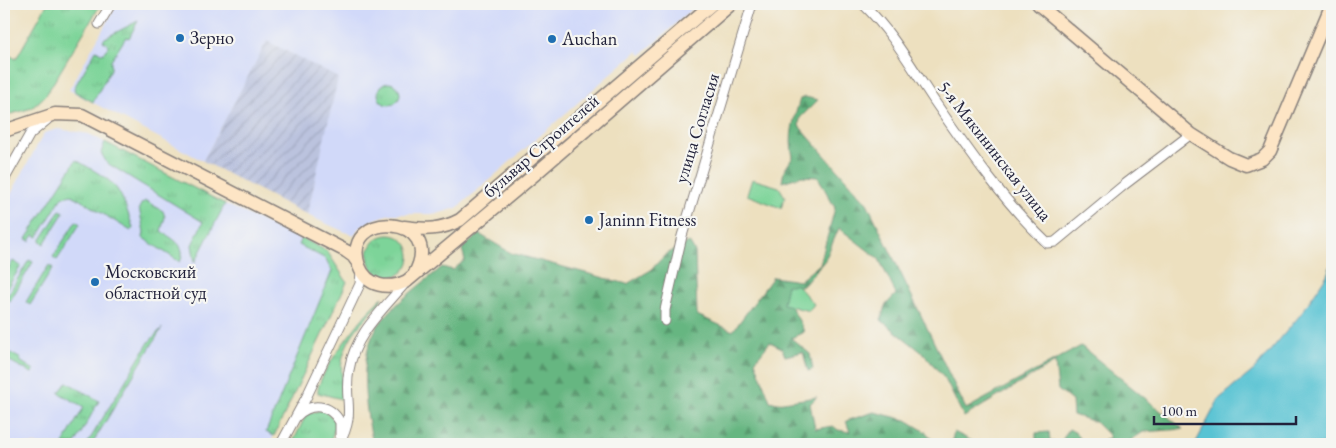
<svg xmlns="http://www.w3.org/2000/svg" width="1336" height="448" font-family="'EB Garamond',serif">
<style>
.built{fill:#d1d9f9}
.industrial{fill:url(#industrial-furrows)}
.grass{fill:url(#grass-tufts);stroke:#507b6a}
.forest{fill:url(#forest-firs);stroke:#446c5e}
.park{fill:#7dd499;stroke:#507b6a}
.water{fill:#58c3d3;stroke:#3d7287}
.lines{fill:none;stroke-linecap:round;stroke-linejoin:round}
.street-casing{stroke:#88817d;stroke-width:11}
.secondary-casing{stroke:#88817d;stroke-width:15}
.street{stroke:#fff;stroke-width:9}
.secondary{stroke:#fde5c5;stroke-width:12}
.poi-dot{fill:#1f6fb2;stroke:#f6f6f2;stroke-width:2}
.labels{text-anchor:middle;stroke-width:4.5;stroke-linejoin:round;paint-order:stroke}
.poi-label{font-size:18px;fill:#22223b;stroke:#f6f6f2;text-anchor:start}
.street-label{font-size:18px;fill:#22223b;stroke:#f6f6f2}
</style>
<defs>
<pattern id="industrial-furrows" width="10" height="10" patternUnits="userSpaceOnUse" patternTransform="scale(1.25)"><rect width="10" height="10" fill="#bbc3de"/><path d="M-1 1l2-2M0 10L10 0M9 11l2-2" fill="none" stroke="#a0a7bf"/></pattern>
<pattern id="grass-tufts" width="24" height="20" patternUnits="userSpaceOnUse" patternTransform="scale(1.25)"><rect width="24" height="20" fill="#7dd499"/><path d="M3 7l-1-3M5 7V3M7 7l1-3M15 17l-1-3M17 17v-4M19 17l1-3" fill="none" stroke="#6cb685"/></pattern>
<pattern id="forest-firs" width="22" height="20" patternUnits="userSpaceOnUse" patternTransform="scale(1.25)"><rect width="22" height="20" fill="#66b681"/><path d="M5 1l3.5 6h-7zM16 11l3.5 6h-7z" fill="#54946b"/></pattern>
</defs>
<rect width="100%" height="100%" fill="#f6f6f2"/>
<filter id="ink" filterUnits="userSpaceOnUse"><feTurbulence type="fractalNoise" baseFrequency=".02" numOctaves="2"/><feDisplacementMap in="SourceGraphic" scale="10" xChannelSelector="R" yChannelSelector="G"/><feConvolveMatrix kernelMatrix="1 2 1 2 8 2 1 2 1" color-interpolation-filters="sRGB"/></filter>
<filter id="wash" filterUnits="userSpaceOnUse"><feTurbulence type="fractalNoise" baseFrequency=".0096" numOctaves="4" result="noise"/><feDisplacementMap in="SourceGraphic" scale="20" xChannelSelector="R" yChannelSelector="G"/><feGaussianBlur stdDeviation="1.12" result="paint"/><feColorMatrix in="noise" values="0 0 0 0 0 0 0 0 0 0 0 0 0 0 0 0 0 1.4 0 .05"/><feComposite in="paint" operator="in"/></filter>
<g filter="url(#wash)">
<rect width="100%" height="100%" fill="#ede0bf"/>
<path class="built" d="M117 4H698L641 55 637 51 457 208 436 214H390L373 220 358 229 354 236 307 215 337 78 267 42 203 161 69 90Z
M58 129 89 134 225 204 327 251 347 282 270 444H4V207L44 133Z"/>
<path class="industrial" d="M267 41 338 78 307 215 203 161Z"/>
<path class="grass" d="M47 4H101L46 95 32 108 4 116V52L16 59Z
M138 21 129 38 126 37 111 61V69L93 102 75 92 74 88 96 50 103 54 109 45 103 41 105 38Z
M378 94a11 11 0 1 1 22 0a11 11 0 1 1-22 0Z
M105 142 225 204 195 262 192 245 203 222 107 163 101 153Z
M76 160C117 184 118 182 133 228L131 231 72 195 62 197 38 237 34 235 30 241 26 239Z
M146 201 163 211 165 217 161 231C172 239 188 245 180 262L143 238 144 232 139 208 142 203Z
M60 210 64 212 44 244 40 241Z
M76 221 80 224 57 260 53 257Z
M368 256a21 21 0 1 1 42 0a21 21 0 1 1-42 0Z
M302 238 327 251 347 282 274 436 266 432 332 271 326 259 299 245Z
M29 260 33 262 10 301 6 298Z
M13 261 21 266 4 293V276Z
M49 265 53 268 30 305 26 302Z
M383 297C368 320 348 330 342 361 340 373 345 389 341 399L318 393C314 377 369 307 383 297Z
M162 328 92 444H87L149 342Z
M4 349 21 359 20 361 34 370 32 373 4 358Z
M67 382 99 401 75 444H63L84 407 59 393Z
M320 410C339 416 337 429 328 444H292L306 415Z"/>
<path class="forest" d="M805 97 818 100 800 118 799 126 867 203 966 409 1081 346 1183 429 1143 432 1125 444H1099L1110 437 1095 422 1073 415 1072 401 1058 390 1055 362 964 417 945 379 924 354 881 320 885 306 896 294 879 259 839 228 825 260 804 285 793 287C783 305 799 315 804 332L791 338 810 354 813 369 808 371 803 352 785 356 782 348 770 342 755 361 770 401 777 403 817 397 810 404 815 429 833 426 838 430 850 432 846 421 874 412 906 420 926 432 935 444H373C365 406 355 350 384 318 400 299 423 283 442 267L453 270 465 260 462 249 479 234 511 253 627 284 651 270 665 255 689 242 695 252 697 315 733 331 773 277 799 281 820 264 835 208 818 177 802 176 782 182 784 171 793 157C788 136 794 119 800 99Z
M1069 429 1076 433 1082 444H1036V433L1049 432 1050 442H1061Z
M954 432 978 444H951Z"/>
<path class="park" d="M752 179 779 187 785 197 781 208 747 195Z
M787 285H797L814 304 809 311 783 304Z"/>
<path class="water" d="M1332 261V444H1195L1219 399 1254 370 1301 314 1327 275Z"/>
</g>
<g filter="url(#ink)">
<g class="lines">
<g class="street-casing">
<path id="street" d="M863 4C893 33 912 68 935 102 968 150 1004 202 1047 243L1055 242 1124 185 1191 134
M99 24 111 4
M4 180 30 134 47 120
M665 321V310L682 236 752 4
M297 416C311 402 330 404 340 422V437
M281 444 306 398 360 284 361 271
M339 444C357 411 343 401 349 370 355 333 384 309 407 281"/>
</g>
<g class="secondary-casing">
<path id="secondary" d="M1038 4 1191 134 1229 158 1246 165 1262 159 1270 151 1332 4
M4 131 55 114 82 115 346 251 353 256 358 263
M404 227C425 230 441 230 460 220L712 4
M414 275C449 213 339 208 359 266 367 287 389 290 407 281L534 175 731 4"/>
</g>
<use href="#street" class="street"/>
<use href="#secondary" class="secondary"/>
</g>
</g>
<g class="poi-dot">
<circle cx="180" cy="38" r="5"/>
<circle cx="552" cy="39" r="5"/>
<circle cx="589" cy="220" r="5"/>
<circle cx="95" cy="282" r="5"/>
</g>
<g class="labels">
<g class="poi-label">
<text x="190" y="44">Зерно</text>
<text x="562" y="45">Auchan</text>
<text x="599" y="226">Janinn Fitness</text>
<text x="105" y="278">Московский<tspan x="105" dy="21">областной суд</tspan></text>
</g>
<g class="street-label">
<text transform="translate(697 128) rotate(-73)" y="6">улица Согласия</text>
<text transform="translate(541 146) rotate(-41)" y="6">бульвар Строителей</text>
<text transform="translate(995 151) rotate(52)" y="6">5-я Мякининская улица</text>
</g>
</g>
<rect width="1336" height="448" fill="none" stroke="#f6f6f2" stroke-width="20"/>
<path d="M1154 416v8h142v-8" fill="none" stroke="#22223b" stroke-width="2.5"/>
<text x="1161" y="416" font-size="15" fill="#22223b" stroke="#f6f6f2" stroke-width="4" paint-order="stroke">100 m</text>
</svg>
